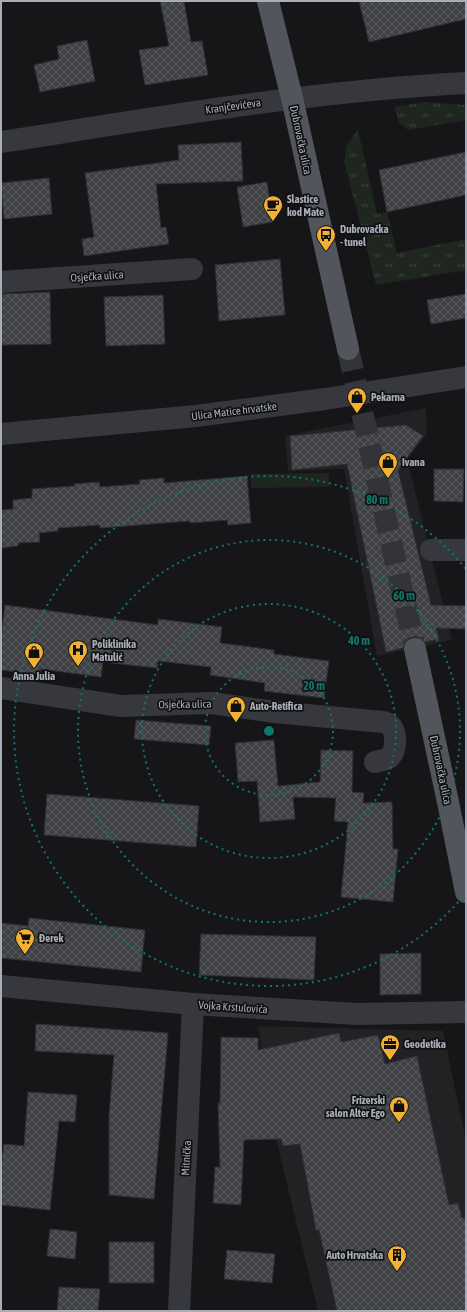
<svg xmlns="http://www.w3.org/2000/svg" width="467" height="1312" font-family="'Asap Condensed',sans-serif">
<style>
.built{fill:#222225}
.grass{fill:url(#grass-tufts)}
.park{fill:#1e261f}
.building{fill:url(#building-cross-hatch);stroke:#303034}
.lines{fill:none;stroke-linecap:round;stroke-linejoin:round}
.primary-tunnel{stroke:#333438;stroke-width:22;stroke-dasharray:22 11;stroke-linecap:butt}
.minor{stroke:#37383d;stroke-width:22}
.tertiary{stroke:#37383d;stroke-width:22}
.primary{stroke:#53555c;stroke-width:22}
.ring{fill:none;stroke:#0f766e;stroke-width:2;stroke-dasharray:2 4}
.labels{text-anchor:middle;stroke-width:3.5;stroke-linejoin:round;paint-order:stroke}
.street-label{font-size:11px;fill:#a8adb8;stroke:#111113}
.poi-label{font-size:11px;font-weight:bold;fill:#a8adb8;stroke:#111113;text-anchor:start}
.centre{fill:#0f766e;stroke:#111113;stroke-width:2}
.ring-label{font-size:12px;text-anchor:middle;font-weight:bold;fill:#0f766e;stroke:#111113;stroke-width:3.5;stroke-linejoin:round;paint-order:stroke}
</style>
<defs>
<pattern id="grass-tufts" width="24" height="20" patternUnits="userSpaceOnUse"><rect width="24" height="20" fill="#1e261f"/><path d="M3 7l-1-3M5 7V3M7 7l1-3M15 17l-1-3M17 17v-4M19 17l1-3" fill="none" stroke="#3c433d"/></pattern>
<pattern id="building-cross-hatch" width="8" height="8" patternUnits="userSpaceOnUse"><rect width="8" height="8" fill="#404145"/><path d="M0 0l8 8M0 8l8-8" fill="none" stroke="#595a5e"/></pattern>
</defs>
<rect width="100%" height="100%" fill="#161618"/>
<path class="built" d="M426 408 427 434 407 459 452 640 377 656 344 469 288 471 285 436Z
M258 1026 443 1031 466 1141V1311H318L276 1139Z"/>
<path class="grass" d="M424 102 466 105V120L408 130 399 123 394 107Z
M358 129 377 214 387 212 397 253 466 239V270L376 285 344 161 347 145Z"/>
<path class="park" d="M329 473V487L251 488V474Z"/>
<path class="building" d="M160 1H184L191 42 202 41 208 75 145 85 139 50 169 46Z
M359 1H466V19L369 42Z
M87 40 95 81 40 92 34 65 59 59 57 46Z
M241 142 243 181 156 184 161 228 166 227 169 244 84 256 82 239 94 237 85 173 179 160 178 145Z
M466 152V195L387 212 379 170Z
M49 178 52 214 4 219 1 183Z
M267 182 273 222 243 227 237 187Z
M280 259 285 315 219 321 215 265Z
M50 292 51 344 1 345V294Z
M466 294V318L431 324 427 300Z
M163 295 165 344 106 346 104 297Z
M406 425 423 436 398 470 431 605 466 606V629L436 628 439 639 425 642 419 637H412L406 640 403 648 386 652 347 464 292 470 290 436Z
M434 469H464L463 502 434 501Z
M247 476 251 523 228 525 227 520 190 523V521L100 528V525L58 528V531L39 533 40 542 18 543V546L1 548V510L13 509V500L32 498V489L75 486 74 484 99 482 100 487 140 484 139 480 164 478V483Z
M5 605 158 625V619L222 627 220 643 274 650V654L329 661 324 698 264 691 265 683 210 675 211 667 158 661 157 668 103 662 101 677 41 669 40 675 1 670V637Z
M136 720 211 726 209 745 134 739Z
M274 740 278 786 320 782 321 750 353 751 352 792 364 793 363 803 392 802 393 849H398L393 902 341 897 348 822 334 821 336 798 293 797 295 819 260 822 257 781 238 782 235 743Z
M47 794 199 806 196 847 44 835Z
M29 918 145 930 141 972 1 958V923L28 926Z
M201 934 316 937 314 980 199 975Z
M421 953V994L380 995V954Z
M36 1024 168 1033 154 1199 109 1195V1116L114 1055 35 1051Z
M339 1033 341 1042 378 1035 385 1064 417 1056 449 1205 458 1203 462 1218H466V1311H337L319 1230H316L300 1144 283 1146 281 1139 244 1140 241 1205 213 1203 215 1167H220L218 1103H220L221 1037 258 1038V1050Z
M28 1092 77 1095 75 1122 59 1121 50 1210 1 1205V1168L4 1144 24 1146Z
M50 1229 77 1232 75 1259 47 1256Z
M109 1242H154V1283H109Z
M227 1250 275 1254 272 1283 224 1279Z
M59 1287 100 1289 98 1311H57Z"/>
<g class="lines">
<path class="primary-tunnel" d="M348 349 415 649"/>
<path class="minor" d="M1 142C156 118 310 91 466 83
M1 282 192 269
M431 550H466
M1 688 121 706 211 703 274 712 383 722C383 722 389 724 389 724 398 732 397 753 387 759 384 760 378 761 375 762
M1 986 193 1004 357 1014 466 1012
M179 1311 193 1004"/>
<path class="tertiary" d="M1 434 196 416 325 399 466 377"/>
<path class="primary" d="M268 1 292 98 348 349
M415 649 448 802 466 892"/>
</g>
<g class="ring">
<circle cx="269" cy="731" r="64"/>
<circle cx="269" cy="731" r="127"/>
<circle cx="269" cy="731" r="191"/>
<path d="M466 893A255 255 0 1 1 466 569"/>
</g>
<defs>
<g id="cafe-pin" transform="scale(1)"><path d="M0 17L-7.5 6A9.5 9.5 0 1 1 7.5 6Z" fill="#f2b134" stroke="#111113"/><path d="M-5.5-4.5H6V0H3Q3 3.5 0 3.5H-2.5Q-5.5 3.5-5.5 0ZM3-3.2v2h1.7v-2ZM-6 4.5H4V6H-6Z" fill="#111"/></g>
<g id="bus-pin" transform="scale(1)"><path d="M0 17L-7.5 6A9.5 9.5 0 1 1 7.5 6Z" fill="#f2b134" stroke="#111113"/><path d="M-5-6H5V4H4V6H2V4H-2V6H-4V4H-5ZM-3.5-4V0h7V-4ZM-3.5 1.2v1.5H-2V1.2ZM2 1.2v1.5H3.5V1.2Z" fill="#111"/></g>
<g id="shop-pin" transform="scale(1)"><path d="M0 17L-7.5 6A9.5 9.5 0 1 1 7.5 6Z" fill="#f2b134" stroke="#111113"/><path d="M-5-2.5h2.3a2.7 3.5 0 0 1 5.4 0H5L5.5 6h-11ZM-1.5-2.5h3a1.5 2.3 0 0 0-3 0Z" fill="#111"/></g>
<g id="hospital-pin" transform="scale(1)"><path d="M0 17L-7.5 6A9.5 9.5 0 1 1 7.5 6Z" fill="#f2b134" stroke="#111113"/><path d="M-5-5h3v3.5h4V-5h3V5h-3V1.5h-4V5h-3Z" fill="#111"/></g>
<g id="supermarket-pin" transform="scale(1)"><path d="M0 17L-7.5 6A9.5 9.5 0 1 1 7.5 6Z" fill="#f2b134" stroke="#111113"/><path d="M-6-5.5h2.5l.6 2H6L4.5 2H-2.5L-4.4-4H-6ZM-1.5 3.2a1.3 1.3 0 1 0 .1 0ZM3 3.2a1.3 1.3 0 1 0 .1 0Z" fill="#111"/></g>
<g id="office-pin" transform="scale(1)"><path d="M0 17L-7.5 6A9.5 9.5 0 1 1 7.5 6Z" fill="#f2b134" stroke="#111113"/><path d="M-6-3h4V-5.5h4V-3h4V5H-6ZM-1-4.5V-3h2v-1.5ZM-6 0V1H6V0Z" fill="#111"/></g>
<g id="building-pin" transform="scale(1)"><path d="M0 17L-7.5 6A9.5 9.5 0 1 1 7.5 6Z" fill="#f2b134" stroke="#111113"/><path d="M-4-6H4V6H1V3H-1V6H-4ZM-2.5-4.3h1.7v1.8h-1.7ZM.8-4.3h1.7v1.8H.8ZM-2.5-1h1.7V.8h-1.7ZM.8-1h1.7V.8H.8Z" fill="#111"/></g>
</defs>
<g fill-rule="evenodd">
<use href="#cafe-pin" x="273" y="205"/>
<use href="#bus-pin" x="326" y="235"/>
<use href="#shop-pin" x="357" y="397"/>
<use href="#shop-pin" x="388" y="462"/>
<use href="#hospital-pin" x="78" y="650"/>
<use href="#shop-pin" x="34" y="652"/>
<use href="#shop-pin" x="236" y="706"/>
<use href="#supermarket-pin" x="25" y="938"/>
<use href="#office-pin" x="390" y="1044"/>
<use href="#shop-pin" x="399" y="1106"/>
<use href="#building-pin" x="397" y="1255"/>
</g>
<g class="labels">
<g class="street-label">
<text transform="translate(233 106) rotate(-8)" y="4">Kranjčevićeva</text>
<text transform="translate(301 140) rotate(78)" y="4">Dubrovačka ulica</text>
<text transform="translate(97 276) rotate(-4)" y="4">Osječka ulica</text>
<text transform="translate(234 411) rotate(-7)" y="4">Ulica Matice hrvatske</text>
<text transform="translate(185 704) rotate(-1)" y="4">Osječka ulica</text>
<text transform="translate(441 770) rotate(78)" y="4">Dubrovačka ulica</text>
<text transform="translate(233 1007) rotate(4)" y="4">Vojka Krstulovića</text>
<text transform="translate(186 1158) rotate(-87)" y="4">Mitnička</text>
</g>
<g class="poi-label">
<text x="287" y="203">Slastice<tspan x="287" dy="13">kod Mate</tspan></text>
<text x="340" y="233">Dubrovačka<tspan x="340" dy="13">- tunel</tspan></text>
<text x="371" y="401">Pekarna</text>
<text x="402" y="466">Ivana</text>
<text x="92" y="648">Poliklinika<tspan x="92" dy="13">Matulić</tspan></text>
<text x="34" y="680" text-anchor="middle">Anna Julia</text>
<text x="250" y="710">Auto-Retifica</text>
<text x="39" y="942">Đerek</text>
<text x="404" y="1048">Geodetika</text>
<text x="385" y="1104" text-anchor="end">Frizerski<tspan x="385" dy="13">salon Alter Ego</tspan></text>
<text x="383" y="1259" text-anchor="end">Auto Hrvatska</text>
</g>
</g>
<circle cx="269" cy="731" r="6" class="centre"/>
<g class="ring-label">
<text x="377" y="504">80 m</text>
<text x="404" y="600">60 m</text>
<text x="359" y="645">40 m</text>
<text x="314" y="690">20 m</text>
</g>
<rect width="467" height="1312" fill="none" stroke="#a8adb8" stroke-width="4"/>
</svg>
